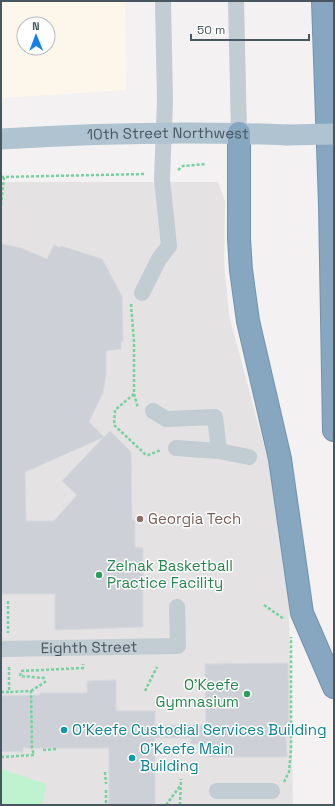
<svg xmlns="http://www.w3.org/2000/svg" width="335" height="806" font-family="'Space Grotesk',sans-serif">
<style>
.commercial{fill:#fdf7eb;fill-rule:evenodd}
.education{fill:#e4e2e3}
.green{fill:#bff2cf}
.building{fill:#cdd0d6;stroke:#d5d8dd;fill-rule:evenodd}
.lines{fill:none;stroke-linecap:round;stroke-linejoin:round}
.highway-casing{stroke:#7292ad;stroke-width:24}
.path{stroke:#75d29e;stroke-width:2.5;stroke-dasharray:3 2;stroke-linecap:butt}
.minor{stroke:#c1ccd3;stroke-width:16}
.major{stroke:#b0c3d1;stroke-width:21}
.highway{stroke:#87a7c1;stroke-width:22}
.major-bridge{stroke:#b0c3d1;stroke-width:21}
.education-dot{fill:#8d6e63;stroke:#fff;stroke-width:1.5}
.leisure-dot{fill:#2e9e5b;stroke:#fff;stroke-width:1.5}
.culture-dot{fill:#0f9aa8;stroke:#fff;stroke-width:1.5}
.labels{text-anchor:middle;stroke-width:3;stroke-linejoin:round;paint-order:stroke}
.street-label{font-size:15px;fill:#485660;stroke:#fff}
.education-label{font-size:15px;fill:#785e54;stroke:#fff;text-anchor:start}
.leisure-label{font-size:15px;fill:#27864d;stroke:#fff;text-anchor:start}
.culture-label{font-size:15px;fill:#0d838f;stroke:#fff;text-anchor:start}
</style>
<rect width="100%" height="100%" fill="#f3f1f1"/>
<path class="commercial" d="M1 1H125L126 90 1 98ZM24 24H48V48H24Z"/>
<path class="education" d="M1 182H218L225 201 224 263 229 315 271 472 288 566 293 805H1Z"/>
<path class="green" d="M1 769 46 784 42 805H1Z"/>
<path class="building" d="M1 244 21 248 47 259 54 245 60 248 61 246 102 259 122 296 123 341 121 342V349L106 351V375L103 392 89 422 104 437 110 431 131 452 132 520H135V547L143 548V627L55 630V594H1ZM104 437 62 481 77 495 54 521H26L25 472Z
M288 663 289 737H286L287 757H208V744H191V738H155V805H109V748H23V752L1 751V696L40 695V693H87V681L116 680V711H155V725H206L205 664Z"/>
<g class="lines">
<g class="highway-casing">
<path id="highway" d="M323 1 330 204 334 430
M239 133V239L241 270 248 321 280 459 302 613 334 687"/>
</g>
<path class="path" d="M178 170 183 166 206 164
M1 177 146 174
M1 205 4 177
M131 304 134 342V394L138 408
M134 394 115 410 114 425 145 454 148 455 161 450
M8 601V633
M264 605 284 619
M31 691 45 682 44 678 20 676 21 671 83 668V664
M145 691 157 667
M1 692H9V665
M43 750 57 749
M1 757 34 755 32 748 31 691 9 692
M105 772 106 784
M284 782 289 772 291 749V637
M106 790V805
M166 805 180 786
M180 805 181 779"/>
<g class="minor">
<path d="M236 1 239 133"/>
<path d="M142 293 159 259 169 246 162 179 165 101 163 1"/>
<path d="M153 411 166 419 215 417 219 451"/>
<path d="M176 448 219 451 249 457"/>
<path id="s1" d="M1 649 178 646 177 607"/>
<path d="M217 791H272"/>
</g>
<path class="major" id="s2" d="M1 139C96 133 191 131 287 135"/>
<use href="#highway" class="highway"/>
<path class="major-bridge" d="M287 135 334 134"/>
</g>
<circle class="education-dot" cx="140" cy="519" r="4"/>
<g class="leisure-dot">
<circle cx="99" cy="575" r="4"/>
<circle cx="247" cy="694" r="4"/>
</g>
<g class="culture-dot">
<circle cx="64" cy="730" r="4"/>
<circle cx="132" cy="758" r="4"/>
</g>
<g class="labels">
<g class="street-label">
<text dy="5" stroke="none"><textPath href="#s2" startOffset="167">10th Street Northwest</textPath></text>
<text dy="5" stroke="none"><textPath href="#s1" startOffset="88">Eighth Street</textPath></text>
</g>
<g class="education-label">
<text x="148" y="524">Georgia Tech</text>
</g>
<g class="leisure-label">
<text x="107" y="571">Zelnak Basketball<tspan x="107" dy="17">Practice Facility</tspan></text>
<text x="239" y="690" text-anchor="end">O'Keefe<tspan x="239" dy="17">Gymnasium</tspan></text>
</g>
<g class="culture-label">
<text x="72" y="735">O'Keefe Custodial Services Building</text>
<text x="140" y="754">O'Keefe Main<tspan x="140" dy="17">Building</tspan></text>
</g>
</g>
<rect width="335" height="806" fill="none" stroke="#485660" stroke-width="4"/>
<g transform="translate(36 36) rotate(359)"><circle r="19" fill="#ffffff" stroke="#b6bbbf"/>
<path d="M0-3L7 15L0 10L-7 15Z" fill="#1180ed"/>
<text y="-6" font-size="11" font-weight="bold" text-anchor="middle" fill="#485660">N</text>
</g>
<path d="M191 34v6h118v-6" fill="none" stroke="#485660" stroke-width="2"/>
<text x="197" y="34" font-size="12" fill="#485660" stroke="#ffffff" stroke-width="3" paint-order="stroke">50 m</text>
</svg>
